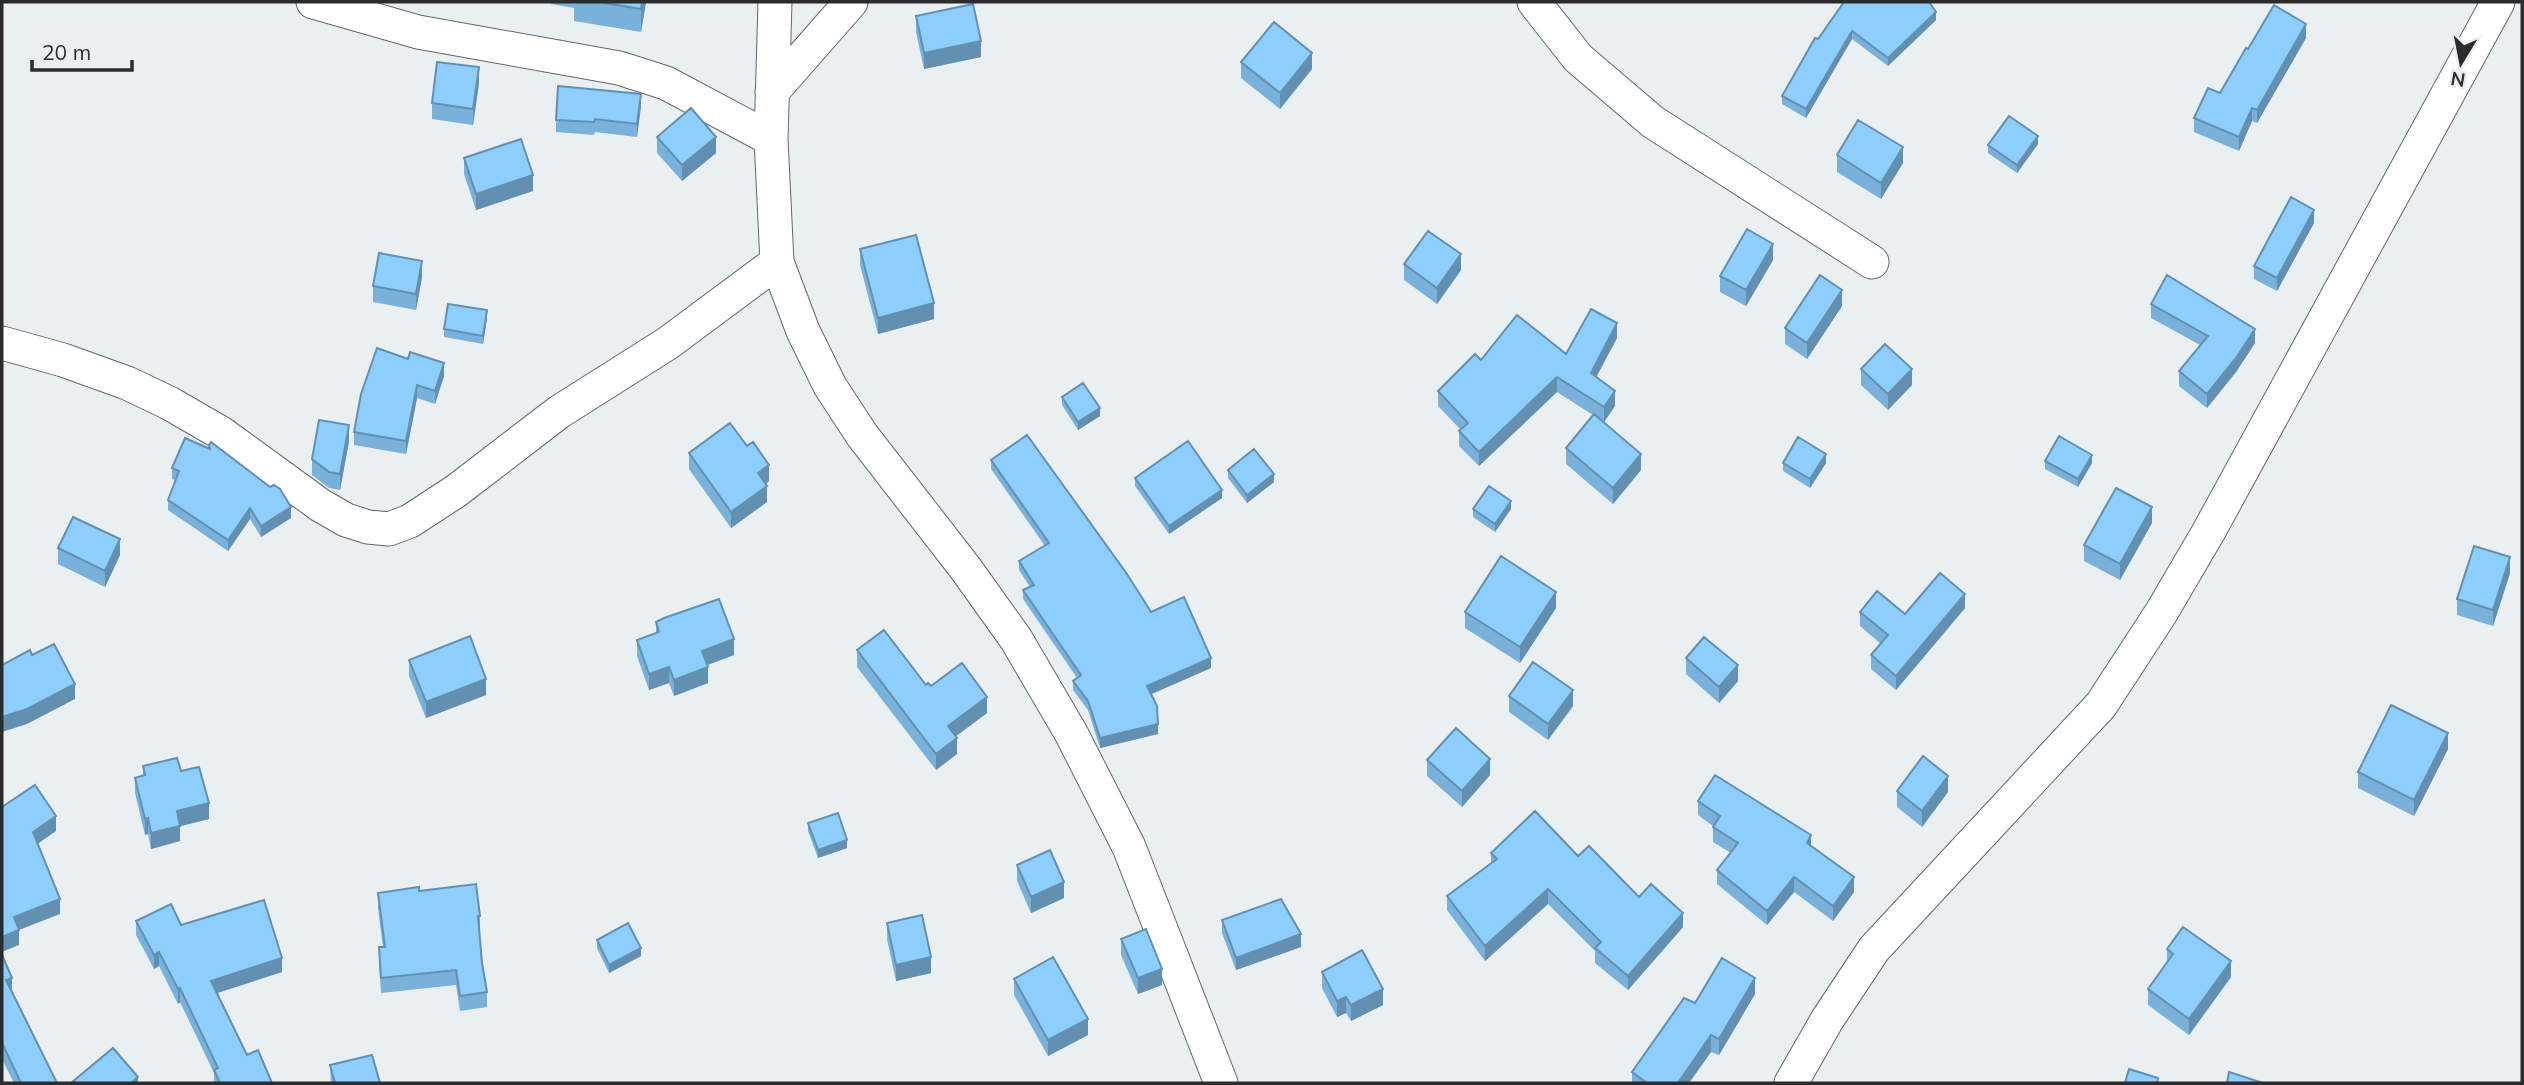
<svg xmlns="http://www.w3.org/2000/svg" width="2524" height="1085" font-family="Mulish,sans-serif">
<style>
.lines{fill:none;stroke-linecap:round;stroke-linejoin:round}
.minor-casing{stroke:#63676a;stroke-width:35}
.minor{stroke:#fff;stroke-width:33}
.wall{fill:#79b1da}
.shaded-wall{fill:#6390b1}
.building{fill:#8dcefd;stroke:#6390b1;stroke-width:2}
</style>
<rect width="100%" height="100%" fill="#eaeff2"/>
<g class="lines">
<g class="minor-casing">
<path id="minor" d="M313 2 418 32 619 68 666 83 771 139
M775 2 771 139 777 262 803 331 830 386 862 435 966 569 1016 639 1071 733 1129 847 1221 1083
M1534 2 1578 58 1653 122 1872 262
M772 92 851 2
M2 343 63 360 127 383 169 403 221 433 320 505 346 520 368 527 389 529 410 521 456 491 559 412 668 343 777 262
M1791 1083 1827 1020 1874 949 2101 705 2161 613 2209 531 2498 2"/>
</g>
<use href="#minor" class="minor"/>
</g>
<path class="wall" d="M551 2H646L641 32 574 21V8L551 4Z
M1844 2 1936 20 1888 66 1852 39 1806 118 1782 104V96L1818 39Z
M916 16 981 57 924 69 916 32Z
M2306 38 2257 123 2252 121 2239 151 2194 132V118L2220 93 2248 49Z
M1241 62 1312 69 1280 109 1241 78Z
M479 83 473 125 432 119V103Z
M641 106 637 137 595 132 594 135 556 132V120Z
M657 137 716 153 682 181 657 153Z
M2038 144 2017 173 1988 153V145Z
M1837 155 1903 163 1881 199 1837 172Z
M464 158 533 191 476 210 464 174Z
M2314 223 2277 291 2254 279V266Z
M860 249 934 319 878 334 860 265Z
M1773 260 1746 306 1720 292V276Z
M1404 264 1461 270 1437 304 1404 280Z
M422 277 416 310 373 302V286Z
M2151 304 2255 343 2236 372 2207 408 2179 386V371L2200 345 2151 318Z
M1842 306 1807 359 1785 344V328Z
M487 318 483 344 444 337V329Z
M1617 338 1596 377 1615 406 1604 422 1641 470 1613 504 1566 464V448L1593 415 1557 392 1479 466 1459 446V431L1461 430 1438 406V391L1481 360 1566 354Z
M408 359 444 376 435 404 417 398 406 454 354 445V432Z
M1861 369 1912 385 1888 410 1861 385Z
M1062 397 1100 416 1078 430 1062 405Z
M349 441 340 490 329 488 312 475V459Z
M209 445 291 518 261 537 250 519 228 551 168 510V500L175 480 172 479V468L209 448Z
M689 453 769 481 766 484 767 502 731 528 689 469Z
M991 460 1151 612 1211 668 1151 694 1158 734 1100 748 1088 710 1073 690V681L1077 678 1023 599V590L1030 587 1019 570V561L1045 546 991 469Z
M2045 461 2092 463 2078 487 2045 469Z
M1783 463H1826L1810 488 1783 471Z
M1228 470 1274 482 1247 503 1228 478Z
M1135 478 1222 498 1169 534 1135 486Z
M1473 509H1511L1495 532 1473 517Z
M2152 523 2120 580 2084 561V545Z
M58 548 120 555 105 587 58 564Z
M2510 573 2493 626 2457 615V599Z
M1556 608 1520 663 1465 628V612Z
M1965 608 1896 690 1871 669V655L1881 644 1860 626V612L1905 614Z
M656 622 734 655 707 665 708 683 674 696 669 683 649 690 637 656V640L656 633Z
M857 650 926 685 931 686 987 713 956 736 957 754 936 770 857 667Z
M1686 658 1738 681 1719 703 1686 674Z
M409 660 486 695 426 718 409 676Z
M1509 696 1573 706 1548 740 1509 712Z
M2448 749 2414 816 2358 788V772Z
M1427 760 1490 775 1462 807 1427 776Z
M143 766 181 771 209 819 180 826V841L151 849 148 834 145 835 135 793V778L143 776Z
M1897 791 1948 792 1922 827 1897 807Z
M1698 801 1811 846 1854 892 1833 921 1794 892 1767 925 1717 884V870L1731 853 1713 842V826L1698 815Z
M808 823 847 848 818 858 808 831Z
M1491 853 1578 856 1683 927 1628 990 1595 963V951L1548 904 1485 961 1447 910V896L1491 864Z
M1017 865 1064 898 1031 913 1017 881Z
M419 891 480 916V931H479L482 963 487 992V1007L460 1011 456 985 381 993 379 963V947H383L378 908V893Z
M1222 920 1301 947 1236 970 1222 933Z
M136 921 181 925 282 972 217 993 247 1055 272 1083H214V1073L180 1002 178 1004 159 966 154 969 136 935Z
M887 923 931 973 896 981 887 939Z
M1121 939 1162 985 1138 994 1121 955Z
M597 940 641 956 609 973 597 948Z
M2167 949 2231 977 2189 1035 2148 1005V989L2167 962Z
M2 955 12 991 57 1083H14L2 1059Z
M1322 972 1383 1005 1351 1021 1346 1013 1337 1017 1322 988Z
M1014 979 1088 1035 1048 1056 1014 995Z
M1755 994 1719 1055 1711 1052 1689 1083H1632V1072L1695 1003Z
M330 1065 380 1083H331Z"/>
<path class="shaded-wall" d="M642 2H646L641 32V9Z
M1936 12V20L1888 66V58Z
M2306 24V38L2257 123V110Z
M1852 31V39L1806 118V109Z
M981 41V57L924 69V53Z
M1312 53V69L1280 109V93Z
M479 67V83L473 125V109Z
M641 94V106L637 137V124Z
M2252 108V121L2239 151V137Z
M2038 136V144L2017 173V165Z
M716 137V153L682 181V165Z
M1903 147V163L1881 199V183Z
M533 175V191L476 210V194Z
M2314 210V223L2277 291V278Z
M1773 244V260L1746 306V290Z
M1461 254V270L1437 304V288Z
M422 261V277L416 310V294Z
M1842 290V306L1807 359V343Z
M934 303V319L878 334V318Z
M487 310V318L483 344V336Z
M1617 323V338L1591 387V373Z
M2255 329V343L2236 372 2207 408V394Z
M444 363V376L435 404V391Z
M1912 369V385L1888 410V394Z
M1557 377V392L1479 466V452Z
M417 385V398L406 454V441Z
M1615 391V406L1604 422V407Z
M1100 408V416L1078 430V422Z
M349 425V441L340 490V474Z
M1641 454V470L1613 504V488Z
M1826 454V463L1810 488V479Z
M2092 455V463L2078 487V479Z
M769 465V481L758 489V473Z
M1274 474V482L1247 503V495Z
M767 486V502L731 528V512Z
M1222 490V498L1169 534V526Z
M1511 501V509L1495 532V524Z
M291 507V518L261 537V526Z
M2152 507V523L2120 580V564Z
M250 508V519L228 551V540Z
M120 539V555L105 587V571Z
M2510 557V573L2493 626V610Z
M1556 592V608L1520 663V647Z
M1965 594V608L1896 690V676Z
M734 639V655L702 667V651Z
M1211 658V668L1147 696V686Z
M1738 665V681L1719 703V687Z
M669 667V683L649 690V674Z
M708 667V683L674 696V680Z
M486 679V695L426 718V702Z
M75 684V699L27 724 2 732V717Z
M1573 690V706L1548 740V724Z
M987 697V713L948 742V726Z
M1158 724V734L1100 748V738Z
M2448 733V749L2414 816V800Z
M957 738V754L936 770V754Z
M1490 759V775L1462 807V791Z
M1948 776V792L1922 827V811Z
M209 803V819L177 827V811Z
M56 816V831L33 847V832Z
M148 818V834L145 835V819Z
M180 826V841L151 849V833Z
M1811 835V850L1807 843Z
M847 840V848L818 858V850Z
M1794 877V892L1767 925V911Z
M1854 877V892L1833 921V906Z
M1064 882V898L1031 913V897Z
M1548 889V904L1485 961V946Z
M60 899V914L19 930V945L2 952V937L14 917Z
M1683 913V927L1628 990V976Z
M1301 934V947L1236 970V958Z
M641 948V956L609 973V965Z
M159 952V966L154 969V955Z
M931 957V973L896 981V965Z
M282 958V972L211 995V981Z
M2231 961V977L2189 1035V1019Z
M1162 969V985L1138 994V978Z
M12 978V994L6 980Z
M1755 978V994L1719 1055V1039Z
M180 988V1002L178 1004V989Z
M1383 989V1005L1351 1021V1005Z
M1346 997V1013L1337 1017V1001Z
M1088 1019V1035L1048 1056V1040Z
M1711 1035V1052L1689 1083H1678Z
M138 1077V1083H131Z"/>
<path class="building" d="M599 2H642L641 9Z
M1844 2H1929L1936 12 1888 58 1852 31 1806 109 1782 96 1815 38 1818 39Z
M973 4 981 41 924 53 916 16Z
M2274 5 2306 24 2257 110 2252 108 2239 137 2194 118 2208 88 2220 93 2246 48 2248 49Z
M1274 22 1312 53 1280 93 1241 62Z
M437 62 479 67 473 109 432 103Z
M558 86 641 94 637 124 595 119 594 122 556 120Z
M691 108 716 137 682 165 657 137Z
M2009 116 2038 136 2017 165 1988 145Z
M1858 120 1903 147 1881 183 1837 155Z
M521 139 533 175 476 194 464 158Z
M2291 197 2314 210 2277 278 2254 266Z
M1747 229 1773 244 1746 290 1720 276Z
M1428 231 1461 254 1437 288 1404 264Z
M916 235 934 303 878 318 860 249Z
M379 253 422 261 416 294 373 286Z
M1820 275 1842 290 1807 343 1785 328Z
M2167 275 2255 329 2236 358 2207 394 2179 371 2208 336 2151 304Z
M448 304 487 310 483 336 444 329Z
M1591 309 1617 323 1591 373 1615 391 1604 407 1557 377 1479 452 1459 431 1468 423 1438 391 1475 354 1481 360 1517 315 1566 354Z
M1885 344 1912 369 1888 394 1861 369Z
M377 348 408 359 410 352 444 363 435 391 417 385 406 441 354 432 361 394Z
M1083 383 1100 408 1078 422 1062 397Z
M1594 414 1641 454 1613 488 1566 448Z
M319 420 349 425 340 474 329 472 312 459Z
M730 423 747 446 753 442 769 465 758 473 767 486 731 512 689 453Z
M1027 435 1127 574 1151 612 1184 597 1211 658 1147 686 1157 706 1158 724 1100 738 1088 701 1073 681 1081 675 1023 590 1034 585 1019 561 1049 543 991 460Z
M2059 436 2092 455 2078 479 2045 461Z
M1798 437 1826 454 1810 479 1783 463Z
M185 438 210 449 209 445 211 442 270 487 274 485 280 489 291 507 261 526 250 508 228 540 168 500 179 471 172 468Z
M1188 441 1222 490 1169 526 1135 478Z
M1254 449 1274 474 1247 495 1228 470Z
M1489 486 1511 501 1495 524 1473 509Z
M2116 488 2152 507 2120 564 2084 545Z
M73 517 120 539 105 571 58 548Z
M2474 546 2510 557 2493 610 2457 599Z
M1501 556 1556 592 1520 647 1465 612Z
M1940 573 1965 594 1896 676 1871 655 1888 635 1860 612 1877 591 1905 614Z
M719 599 734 639 702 651 708 667 674 680 669 667 649 674 637 640 659 632 656 622 664 618Z
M884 630 926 685 928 683 931 686 962 663 987 697 948 726 957 738 936 754 857 650Z
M470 636 486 679 426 702 409 660Z
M1704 637 1738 665 1719 687 1686 658Z
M54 644 75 684 27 709 2 717V665L30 650 32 655Z
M1533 662 1573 690 1548 724 1509 696Z
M2391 705 2448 733 2414 800 2358 772Z
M1456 728 1490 759 1462 791 1427 760Z
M1923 756 1948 776 1922 811 1897 791Z
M177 758 181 771 199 767 209 803 177 811 180 826 151 833 148 818 145 819 135 778 145 775 143 766Z
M1715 775 1811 835 1807 843 1854 877 1833 906 1794 877 1767 911 1717 870 1738 843 1713 827 1720 816 1698 801Z
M35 785 56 816 33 832 60 899 14 917 19 930 2 937V807Z
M1535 811 1578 856 1589 846 1639 897 1651 884 1683 913 1628 976 1595 948 1601 942 1548 889 1485 946 1447 896 1497 859 1491 853Z
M838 813 847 840 818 850 808 823Z
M1050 850 1064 882 1031 897 1017 865Z
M476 884 480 916H478L482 963 487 992 460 996 456 970 381 978 379 947H385L378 893 419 887V891Z
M1281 899 1301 934 1236 958 1222 920Z
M264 900 282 958 211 981 247 1055 258 1050 272 1083H220L214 1070 218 1068 180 988 178 989 159 952 154 955 136 921 171 904 181 925Z
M922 915 931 957 896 965 887 923Z
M628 923 641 948 609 965 597 940Z
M2183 927 2231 961 2189 1019 2148 989 2173 954 2167 949Z
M1146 929 1162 969 1138 978 1121 939Z
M1362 950 1383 989 1351 1005 1346 997 1337 1001 1322 972Z
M2 955 12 978 6 980 57 1083H21L2 1043Z
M1053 957 1088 1019 1048 1040 1014 979Z
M1722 958 1755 978 1719 1039 1711 1035 1678 1083H1647L1632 1072 1684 998 1695 1003Z
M113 1048 138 1077 131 1083H71Z
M372 1055 380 1083H335L330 1065Z
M2129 1069 2158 1078 2157 1083H2125Z
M2229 1072 2263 1083H2227Z"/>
<rect width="2524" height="1085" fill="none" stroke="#2a2c2d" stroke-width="7"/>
<g transform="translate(2461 63) rotate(190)" stroke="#eaeff2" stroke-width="5" paint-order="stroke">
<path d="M0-5L12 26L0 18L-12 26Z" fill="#2a2c2d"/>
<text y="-10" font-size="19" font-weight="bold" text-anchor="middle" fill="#2a2c2d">N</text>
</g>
<path d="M32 60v10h100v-10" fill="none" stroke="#2a2c2d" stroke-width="3.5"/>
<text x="42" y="60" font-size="21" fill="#2a2c2d" stroke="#eaeff2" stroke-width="5" paint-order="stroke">20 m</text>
</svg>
